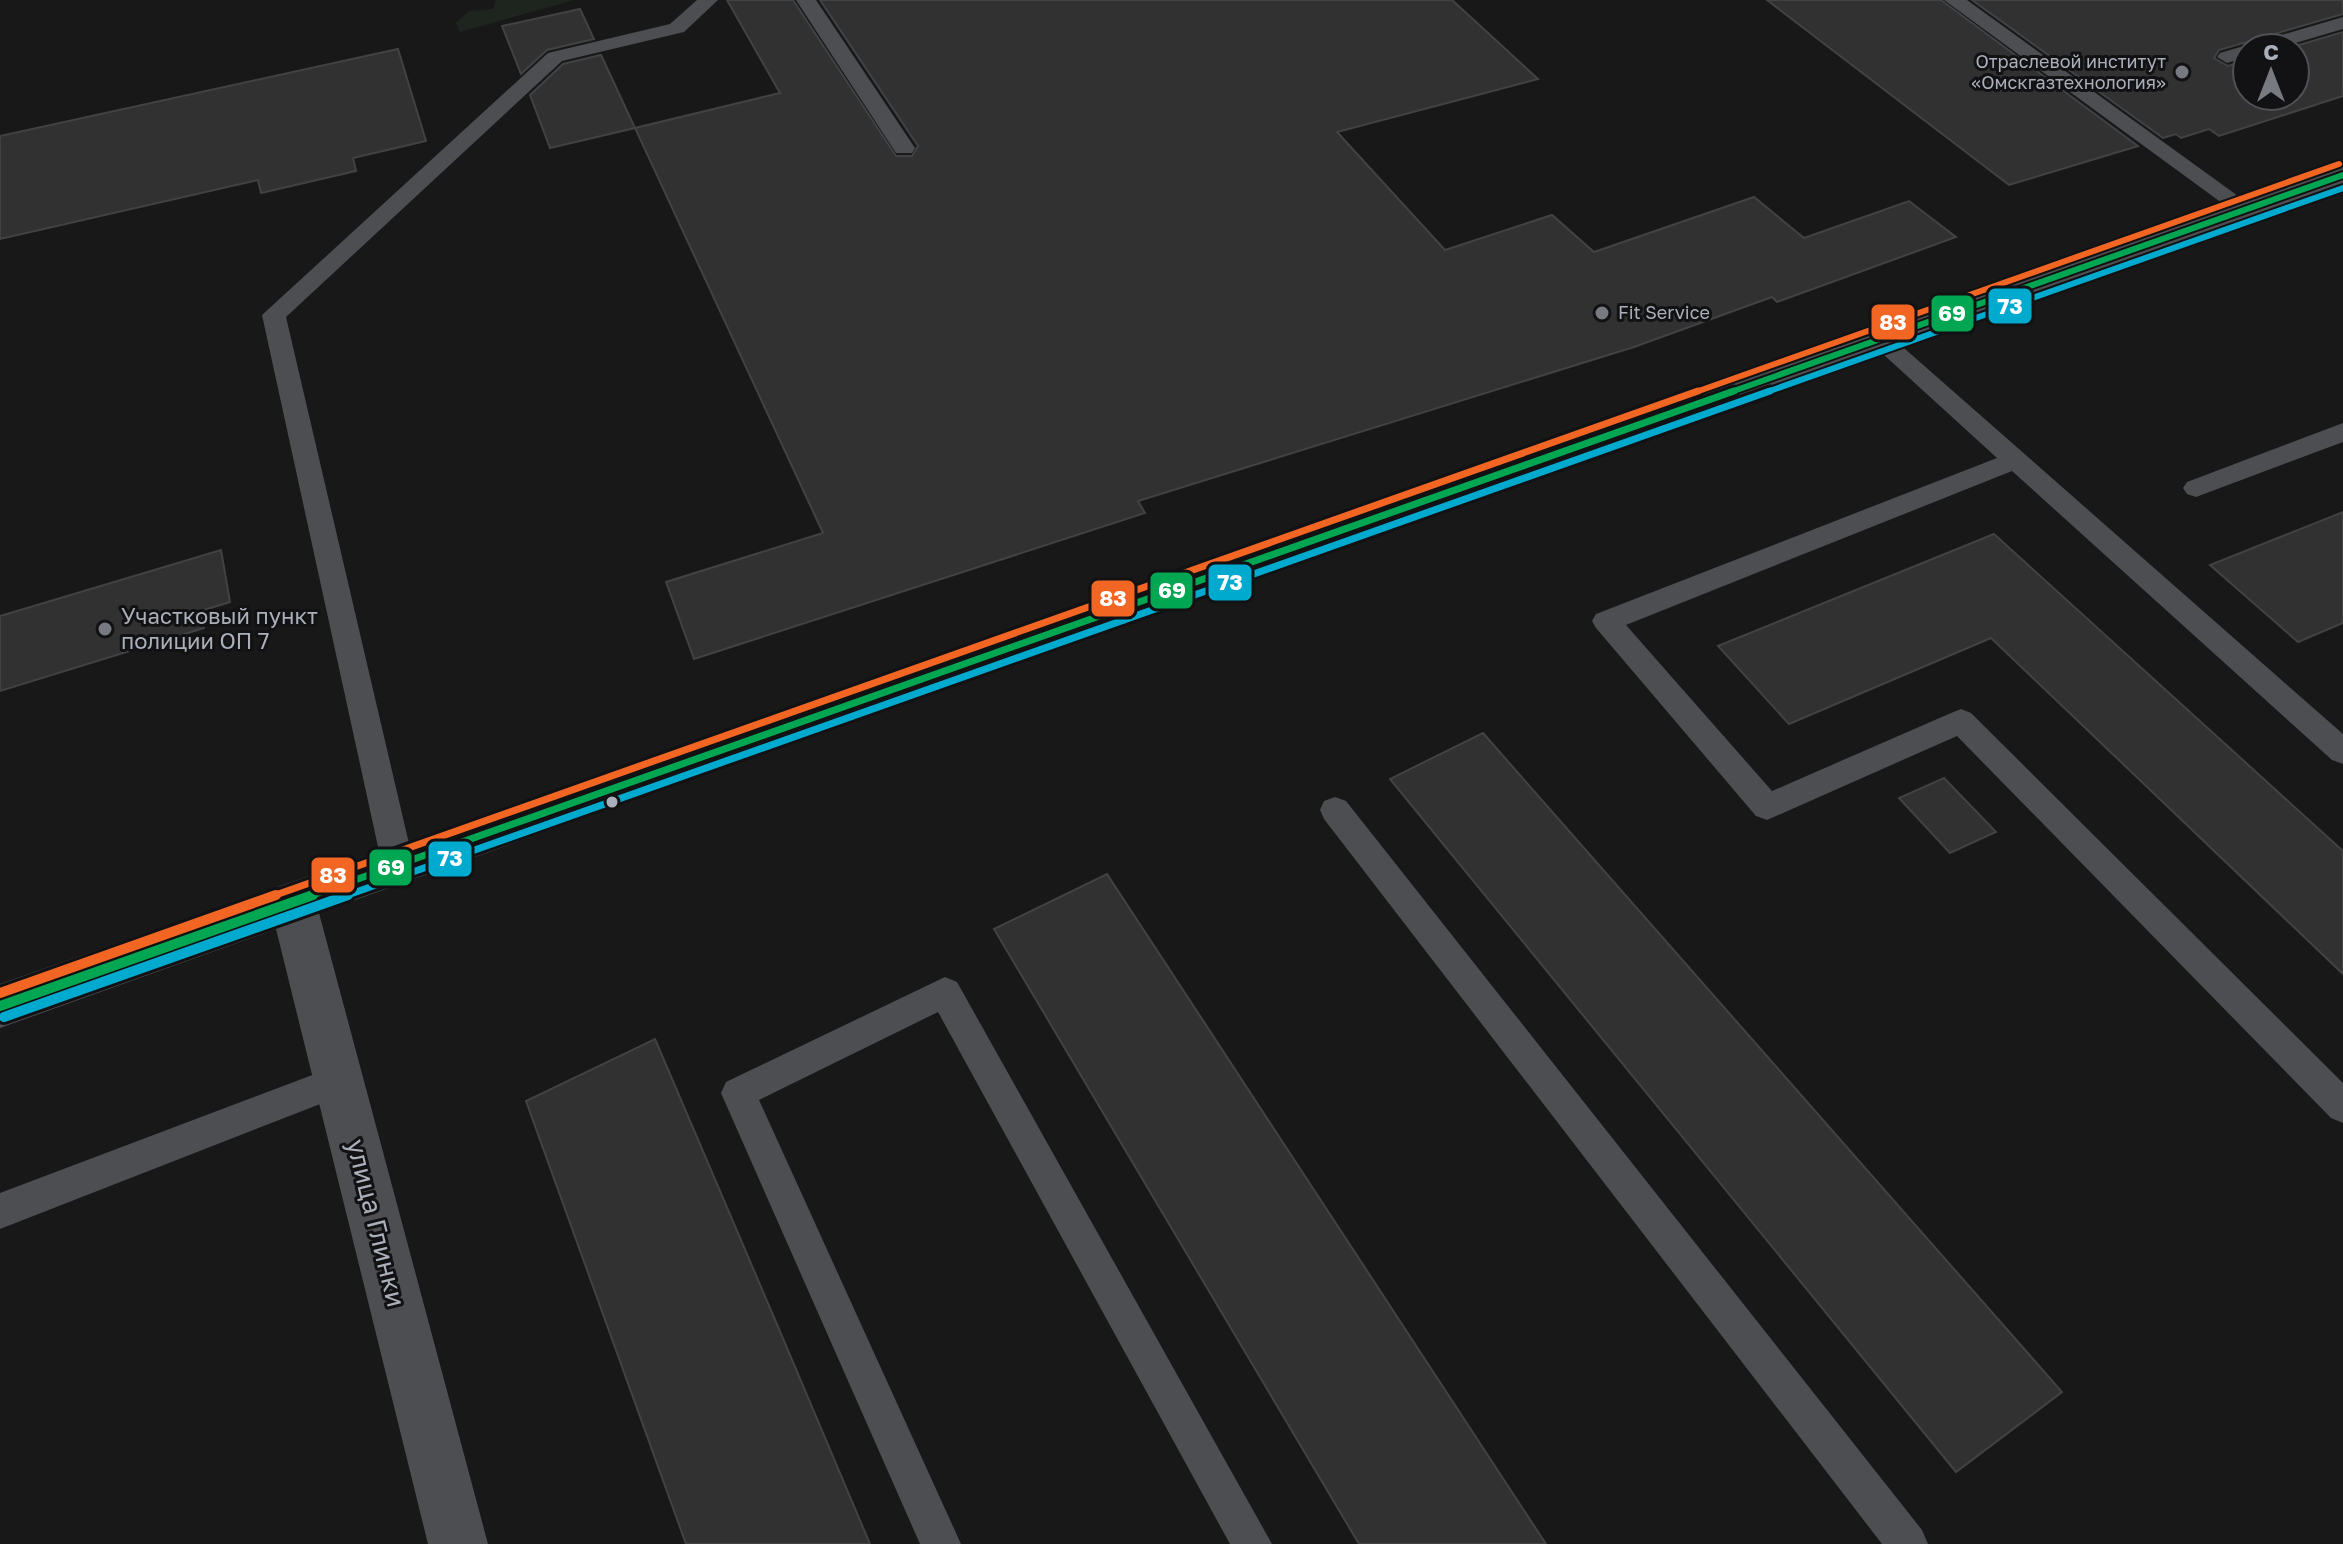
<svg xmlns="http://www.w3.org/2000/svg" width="2343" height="1544" font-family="'Golos Text',sans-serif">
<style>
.green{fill:#1e251f}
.building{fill:#313132;stroke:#404244;stroke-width:2}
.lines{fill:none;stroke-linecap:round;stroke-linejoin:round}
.service{fill:#4c4e51;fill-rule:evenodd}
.tertiary{fill:#4c4e51;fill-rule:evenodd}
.bus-1-far2-casing{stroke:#121214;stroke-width:10}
.bus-1-far1-casing{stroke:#121214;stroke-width:13}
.bus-1-casing{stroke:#121214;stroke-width:16}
.bus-2-far2-casing{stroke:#121214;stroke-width:10}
.bus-2-far1-casing{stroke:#121214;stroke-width:13}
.bus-2-casing{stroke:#121214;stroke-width:16}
.bus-3-far2-casing{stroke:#121214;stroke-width:10}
.bus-3-far1-casing{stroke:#121214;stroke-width:13}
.bus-3-casing{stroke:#121214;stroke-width:16}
.bus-1-far2{stroke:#00a651;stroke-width:6}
.bus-1-far1{stroke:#00a651;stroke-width:7}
.bus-1{stroke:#00a651;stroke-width:10}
.bus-2-far2{stroke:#00a9ce;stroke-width:6}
.bus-2-far1{stroke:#00a9ce;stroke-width:7}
.bus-2{stroke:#00a9ce;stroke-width:10}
.bus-3-far2{stroke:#f26522;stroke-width:6}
.bus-3-far1{stroke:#f26522;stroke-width:7}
.bus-3{stroke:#f26522;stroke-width:10}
.poi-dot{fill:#777a81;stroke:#121214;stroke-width:3}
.bus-dot{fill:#aaafb9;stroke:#121214;stroke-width:3}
.labels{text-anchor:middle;stroke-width:6;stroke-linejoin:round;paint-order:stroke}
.far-poi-label{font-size:18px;fill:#aaafb9;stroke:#121214;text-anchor:end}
.poi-label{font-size:22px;fill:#aaafb9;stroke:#121214;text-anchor:start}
.near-street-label{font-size:26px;fill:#aaafb9;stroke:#121214}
.line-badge{stroke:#121214;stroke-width:3}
.badge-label{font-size:22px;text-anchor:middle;font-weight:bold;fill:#fff}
</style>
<rect width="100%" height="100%" fill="#181818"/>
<path class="green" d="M496 0H574L460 32 456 23 469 11 493 9Z"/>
<path class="building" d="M727 0H793L896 156H912L918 146 820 0H1452L1538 79 1337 132 1445 250 1552 215 1594 252 1754 197 1804 238 1909 201 1956 237 1777 302 1772 297 1634 347 1138 501 1145 513 694 659 666 582 823 533 635 128 780 93Z
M1767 0H1941L2138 146 2009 185Z
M1972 0H2343V14L2219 50 2214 58 2228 66 2247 60V96H2295V48H2289L2343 32V96L2219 136 2209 129 2181 138 2176 134 2163 138Z
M580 9 594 39 547 50 521 74 502 26Z
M398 49 426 141 353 158 356 171 261 193 258 180 0 239V136Z
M601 55 635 128 550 148 530 95 563 64Z
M2343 512V623L2298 642 2210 565Z
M1994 534 2343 851V974L1991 638 1789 724 1718 646Z
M221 550 230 602 201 611 204 628 0 691V616Z
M1483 733 2062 1392 1956 1472 1390 779Z
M1944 778 1996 832 1950 853 1899 798Z
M1107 874 1546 1544H1359L994 929Z
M655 1039 776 1322 870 1544H686L526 1101Z"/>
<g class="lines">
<path class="service" d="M697 0H718L684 32 562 61 286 317 414 865 409 874 398 878 387 874 382 865 262 315 548 53 670 24Z
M796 0H816L915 148 912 153H896Z
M1944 0H1967L2256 209 2253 214H2237Z
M2343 17V29L2278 48H2247V57L2227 63 2217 57 2220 53Z
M1880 331 1888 334 2343 734V764L2332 760 2012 471 1626 625 1772 791 1951 713 1961 709 1971 713 2343 1083V1123L2331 1118 1957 736 1767 820 1756 816 1596 628 1592 621 1596 614 1997 458 1872 344 1868 339Z
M2343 423V442L2196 497 2187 494 2183 488 2187 482Z
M1335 797 1346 801 1922 1530 1928 1544H1882L1324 819 1320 810 1324 801Z
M945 977 957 982 1272 1544H1230L938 1012 759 1100 961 1544H920L721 1093 726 1082Z
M339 1065 351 1070 356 1081 351 1092 0 1229V1193Z"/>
<path class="tertiary" d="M2343 165V186L319 913 488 1544H428L276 929 0 1028V984Z"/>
<g class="bus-1-far2-casing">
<path id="bus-1-far2" d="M1728 393 2343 175"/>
</g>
<g class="bus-1-far1-casing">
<path id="bus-1-far1" d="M307 897 1734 391"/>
</g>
<g class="bus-1-casing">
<path id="bus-1" d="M0 1006 313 895"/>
</g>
<g class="bus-2-far2-casing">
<path id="bus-2-far2" d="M1764 393 2343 188"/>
</g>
<g class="bus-2-far1-casing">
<path id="bus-2-far1" d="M342 897 1770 391"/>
</g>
<g class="bus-2-casing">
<path id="bus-2" d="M4 1017 348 895"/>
</g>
<g class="bus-3-far2-casing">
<path id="bus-3-far2" d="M1693 393 2339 164"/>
</g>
<g class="bus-3-far1-casing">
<path id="bus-3-far1" d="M270 897 1698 391"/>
</g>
<g class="bus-3-casing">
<path id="bus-3" d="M0 993 276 895"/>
</g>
<use href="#bus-1-far2" class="bus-1-far2"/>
<use href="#bus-1-far1" class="bus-1-far1"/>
<use href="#bus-1" class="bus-1"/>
<use href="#bus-2-far2" class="bus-2-far2"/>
<use href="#bus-2-far1" class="bus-2-far1"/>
<use href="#bus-2" class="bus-2"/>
<use href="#bus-3-far2" class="bus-3-far2"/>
<use href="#bus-3-far1" class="bus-3-far1"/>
<use href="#bus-3" class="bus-3"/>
</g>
<g class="poi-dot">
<circle cx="2182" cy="72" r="8"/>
<circle cx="1602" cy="313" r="8"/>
<circle cx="105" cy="629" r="8"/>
</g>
<circle class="bus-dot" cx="612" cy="802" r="7"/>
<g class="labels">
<g class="far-poi-label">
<text x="2166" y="68">Отраслевой институт<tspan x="2166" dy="21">«Омскгазтехнология»</tspan></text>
<text x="1618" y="319" text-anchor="start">Fit Service</text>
</g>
<g class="poi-label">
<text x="121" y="624">Участковый пункт<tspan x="121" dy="25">полиции ОП 7</tspan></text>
</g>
<g class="near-street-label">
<text transform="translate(376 1223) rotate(76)" y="9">улица Глинки</text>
</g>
</g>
<g class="line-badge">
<rect x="1987" y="287" width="46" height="38" rx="8" fill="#00a9ce"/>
<rect x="1930" y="294" width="45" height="39" rx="8" fill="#00a651"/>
<rect x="1870" y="303" width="46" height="38" rx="8" fill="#f26522"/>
<rect x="1207" y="563" width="46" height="39" rx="8" fill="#00a9ce"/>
<rect x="1149" y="571" width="45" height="39" rx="8" fill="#00a651"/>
<rect x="1090" y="579" width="46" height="39" rx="8" fill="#f26522"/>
<rect x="427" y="840" width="46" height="38" rx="8" fill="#00a9ce"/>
<rect x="368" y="848" width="45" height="39" rx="8" fill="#00a651"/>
<rect x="310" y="856" width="46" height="38" rx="8" fill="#f26522"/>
</g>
<g class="badge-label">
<text x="2010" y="314">73</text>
<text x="1952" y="321">69</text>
<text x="1893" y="330">83</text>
<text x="1230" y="590">73</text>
<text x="1172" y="598">69</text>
<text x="1113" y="606">83</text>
<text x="450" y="866">73</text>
<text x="391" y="875">69</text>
<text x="333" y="883">83</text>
</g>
<g transform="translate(2271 72)"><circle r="38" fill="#121214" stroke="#4f5156" stroke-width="2"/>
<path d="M0-6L14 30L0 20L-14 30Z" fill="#777a81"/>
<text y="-12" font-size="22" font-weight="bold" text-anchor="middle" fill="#aaafb9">С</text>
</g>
</svg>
